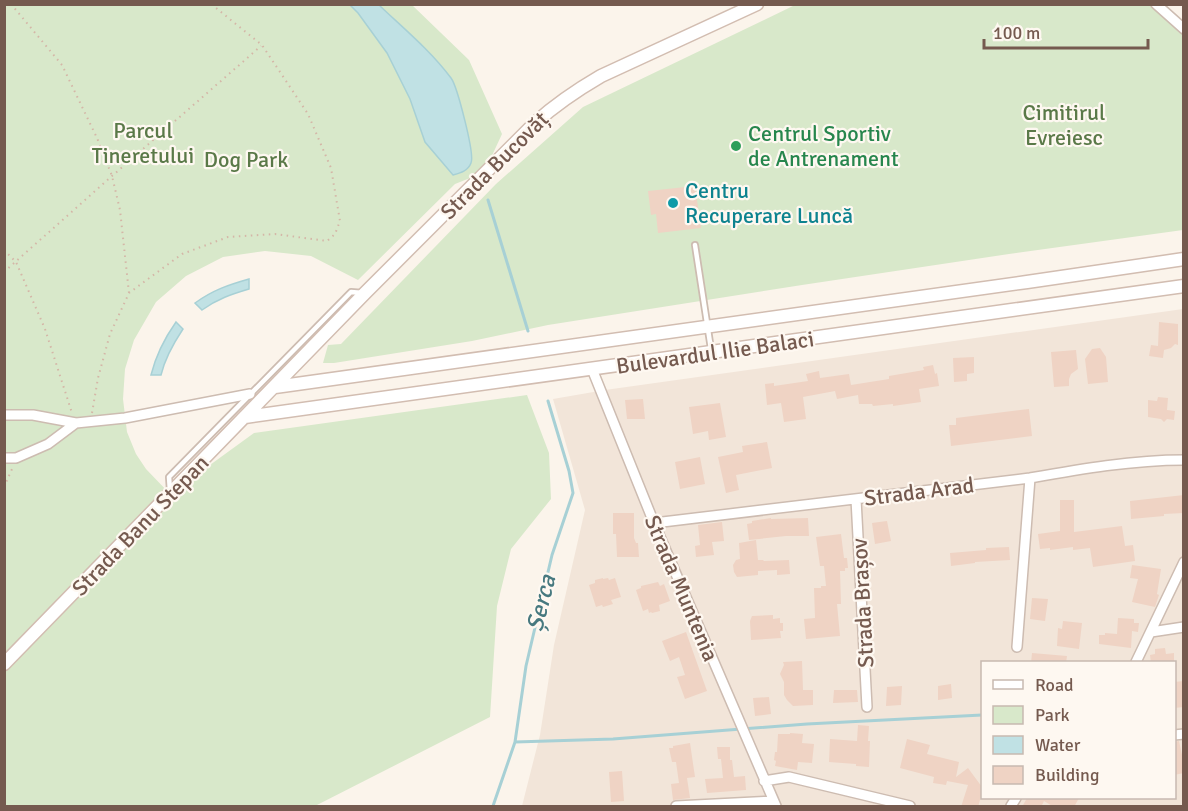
<svg xmlns="http://www.w3.org/2000/svg" width="1188" height="811" font-family="Signika,sans-serif">
<style>
.residential{fill:#f2e5d9;fill-rule:evenodd}
.green{fill:#d8e8ca}
.water{fill:#c0e1e4;stroke:#a7d0d5;stroke-width:1.5}
.lines{fill:none;stroke-linecap:round;stroke-linejoin:round}
.stream{stroke:#a7d0d5;stroke-width:3}
.building{fill:#efd3c4}
.lane-casing{stroke:#cdbcb1;stroke-width:8}
.street-casing{stroke:#cdbcb1;stroke-width:12}
.secondary-casing{stroke:#d2bdb1;stroke-width:15}
.path{stroke:#d4b6a7;stroke-width:2;stroke-dasharray:1.5 4.5;stroke-linecap:butt}
.lane{stroke:#fff;stroke-width:4.5}
.street{stroke:#fff;stroke-width:9}
.secondary{stroke:#fff;stroke-width:12}
.leisure-dot{fill:#2e9e5b;stroke:#fef8f1;stroke-width:2}
.culture-dot{fill:#0f9aa8;stroke:#fef8f1;stroke-width:2}
.labels{text-anchor:middle;stroke-width:4.5;stroke-linejoin:round;paint-order:stroke}
.park-label{font-size:22px;fill:#5a7948;stroke:#fef8f1}
.leisure-label{font-size:22px;fill:#27864d;stroke:#fef8f1;text-anchor:start}
.street-label{font-size:22px;fill:#755a4f;stroke:#fef8f1}
.culture-label{font-size:22px;fill:#0d838f;stroke:#fef8f1;text-anchor:start}
.water-label{font-size:24px;font-style:italic;fill:#47797f;stroke:#fef8f1}
</style>
<rect width="100%" height="100%" fill="#fbf4eb"/>
<path class="residential" d="M1183 309V806H522L540 735 554 645 585 510 553 399 605 390ZM982 662H1174V798H982Z"/>
<path class="green" d="M5 5H412L469 60 502 134 489 162 470 178 455 184 358 280 311 256 265 251 223 257 186 276 156 302 134 340 125 369 123 399 127 432 136 454 146 469 170 494 254 433 527 395 549 453 551 499 511 549 497 606 490 717 315 806H5Z
M795 5H1154L1183 30V230L1009 254 802 285 548 325 472 341 334 363H323L328 345 341 344 496 184 583 107Z"/>
<path class="water" d="M350 5H379C403 28 430 50 451 78 457 86 475 154 471 163 468 171 460 173 453 175L425 142 410 99 387 53 358 13Z
M249 279V289C232 294 217 299 202 310L195 303C213 290 228 285 249 279Z
M176 322 183 329C173 344 165 358 161 375H151C156 355 164 339 176 322Z"/>
<g class="lines">
<path class="stream" d="M488 200 528 331
M515 742 613 739 807 724 982 715
M493 806 515 742 526 666 552 555 573 493 569 471 548 401"/>
</g>
<path class="building" d="M695 186 701 228 658 233 656 214 651 215 648 191Z
M1159 322 1178 324V345L1175 344 1171 348 1164 350 1163 358 1149 356 1151 345 1158 346Z
M1100 348 1106 357 1108 382 1088 384 1085 359 1092 349Z
M1076 350 1078 369 1071 374 1069 379V386L1054 387 1051 352Z
M974 357V373L967 374V381L954 382 953 358Z
M933 365 935 374 937 373 939 386 919 389 921 402 893 406V404L873 406 872 404H859L858 395 837 399 835 391 803 397 806 419 784 422 781 403 767 405 765 384 774 383V386L808 381 806 374 819 371 820 378 849 374 851 385 889 379V376L924 370 923 367Z
M1158 397 1168 398 1167 410 1175 411 1174 420 1167 419 1164 422 1161 419 1148 417V400L1157 401Z
M643 399 645 419H627L625 400Z
M720 403 726 437 709 440 708 431 693 434 689 407Z
M1029 409 1032 436 951 446 949 425H956V418Z
M767 442 772 468 736 475 739 490 726 493 718 457 743 452 742 446Z
M700 457 705 484 680 489 675 462Z
M1184 495V513L1164 514V516L1131 519 1130 501Z
M1060 500H1074V532L1122 526 1125 546 1133 545 1135 561 1093 567 1090 548 1073 550V547L1050 550V548L1040 549 1038 534 1060 531Z
M613 513H634V538L636 543H638L639 557H617L616 534H613Z
M771 518V519L808 518 809 536H786L749 540 747 524 752 523V521Z
M887 521 891 541 875 544 872 523Z
M722 522 724 541 712 542 714 555 696 557 695 546 700 545 698 525Z
M841 534 844 558H847L848 568H845V571H840L841 604H837L840 636 806 639 804 619 815 618 814 588H821V586H826L824 566H820L816 537Z
M756 540 758 560H763L764 561 789 560 790 574 777 575V570L758 571V575L737 577 734 572 733 565 736 560 740 559 739 543Z
M1009 547 1010 560 975 562V563L951 566 950 553 986 550V548Z
M1132 565 1161 569 1157 594 1159 595 1155 607 1132 602 1138 579 1130 578Z
M603 578V579L608 578 609 580 615 578 621 597 611 600 613 604 603 607 602 605 596 607 589 585 595 583V580Z
M658 582 660 586 664 584 670 601 659 605 660 611 652 613 651 612 649 613 648 609 643 611 636 590 641 588V586Z
M1032 598 1048 599 1045 621 1030 619Z
M773 615V619L780 618V623H783V631H780L781 638 751 640 750 621 752 616Z
M1118 618 1134 619V623H1139L1138 632 1132 631 1131 648 1099 644V635H1105V633L1117 634Z
M1063 621 1082 623 1079 649 1057 646 1058 628 1062 629Z
M686 632 707 691 685 699 677 677 685 675 679 657 670 661 662 641Z
M1165 648 1166 654 1174 653V663H1151L1150 655 1155 654V649Z
M1032 653 1067 656 1066 663H1031Z
M802 661 803 690H813V705L793 706 787 700 784 695V682L780 674 784 665 783 662Z
M1184 681V707L1174 708V682Z
M951 684 952 698 938 700V686Z
M902 686 901 705 886 706 887 687Z
M834 690H857L858 702 833 703Z
M769 697 771 714 755 716 753 698Z
M858 725 869 726 868 741H870L869 767 856 766V764L829 762 830 739 857 741Z
M790 733 803 734 802 743 814 744 812 763 798 762 797 770 775 766 776 761 774 760 775 752H777L778 734H790Z
M907 739 930 745 927 754 959 762 956 777 968 768 982 787V793L978 807H961L968 785 947 781 946 785 933 783 934 777 900 768Z
M1179 741 1184 764V773L1174 775V742Z
M690 743 695 777 687 778 690 798 673 800 671 784 679 783 676 762H672L669 748H673V746Z
M717 747H730V760H732L734 777 745 776 746 790 707 793 705 779 723 778 721 759H718Z
M622 771 624 801 611 802 609 772Z
M1027 798H1079L1074 807H1054L1044 801 1041 807H1022Z"/>
<g class="lines">
<g class="lane-casing">
<path id="lane" d="M695 245 711 349
M170 491 169 477 351 292 363 293"/>
</g>
<g class="street-casing">
<path id="street" d="M1156 4 1184 29
M592 369 654 523 776 806
M4 415H33L76 423
M4 458H16L48 444 76 423 125 418 250 394
M856 499 867 707
M654 523 1030 478C1081 469 1132 460 1184 460
M1151 632 1184 627
M1017 647 1030 478
M1136 662 1184 562
M1174 735 1184 734
M764 781 789 777 910 806
M676 806 773 801
M1011 806 1016 798"/>
</g>
<g class="secondary-casing">
<path id="secondary" d="M275 387 1027 282 1184 259
M245 417 1184 286
M4 664 365 293 535 123C556 104 577 90 601 76L757 4"/>
</g>
<path class="path" d="M11 4 62 65 97 138 112 176 120 210 129 293
M4 250 16 262 45 329 72 413
M4 272 112 176 261 46
M92 413 98 378 110 334 129 293 182 254 228 237 275 234 327 241 335 234 340 221 331 168 308 114 262 45 211 4
M4 487 12 469"/>
<use href="#lane" class="lane"/>
<use href="#street" class="street"/>
<use href="#secondary" class="secondary"/>
</g>
<circle class="leisure-dot" cx="736" cy="146" r="6"/>
<circle class="culture-dot" cx="673" cy="203" r="6"/>
<g class="labels">
<g class="park-label">
<text x="1064" y="120">Cimitirul<tspan x="1064" dy="25">Evreiesc</tspan></text>
<text x="143" y="138">Parcul<tspan x="143" dy="25">Tineretului</tspan></text>
<text x="246" y="167">Dog Park</text>
</g>
<g class="leisure-label">
<text x="748" y="141">Centrul Sportiv<tspan x="748" dy="25">de Antrenament</tspan></text>
</g>
<g class="street-label">
<text transform="translate(494 165) rotate(-45)" y="8">Strada Bucovăț</text>
<text transform="translate(715 352) rotate(-8)" y="8">Bulevardul Ilie Balaci</text>
<text transform="translate(919 491) rotate(-7)" y="8">Strada Arad</text>
<text transform="translate(140 525) rotate(-46)" y="8">Strada Banu Stepan</text>
<text transform="translate(682 588) rotate(67)" y="8">Strada Muntenia</text>
<text transform="translate(862 603) rotate(-93)" y="8">Strada Brașov</text>
</g>
<g class="culture-label">
<text x="685" y="198">Centru<tspan x="685" dy="25">Recuperare Luncă</tspan></text>
</g>
<g class="water-label">
<text transform="translate(541 603) rotate(-76)" y="8">Șerca</text>
</g>
</g>
<rect width="1188" height="811" fill="none" stroke="#755a4f" stroke-width="12"/>
<rect x="981" y="661" width="195" height="138" fill="#fef8f1" stroke="#c7b9b0" stroke-width="1.5"/>
<rect x="993" y="680" width="30" height="9" fill="#ffffff" stroke="#c7b9b0" stroke-width="1.5"/>
<text x="1035" y="691" font-size="18" fill="#755a4f">Road</text>
<rect x="993" y="706" width="30" height="18" fill="#d8e8ca" stroke="#c7b9b0" stroke-width="1.5"/>
<text x="1035" y="721" font-size="18" fill="#755a4f">Park</text>
<rect x="993" y="736" width="30" height="18" fill="#c0e1e4" stroke="#c7b9b0" stroke-width="1.5"/>
<text x="1035" y="751" font-size="18" fill="#755a4f">Water</text>
<rect x="993" y="766" width="30" height="18" fill="#efd3c4" stroke="#c7b9b0" stroke-width="1.5"/>
<text x="1035" y="781" font-size="18" fill="#755a4f">Building</text>
<path d="M984 39v9h164v-9" fill="none" stroke="#755a4f" stroke-width="3"/>
<text x="993" y="39" font-size="18" fill="#755a4f" stroke="#fef8f1" stroke-width="4.5" paint-order="stroke">100 m</text>
</svg>
